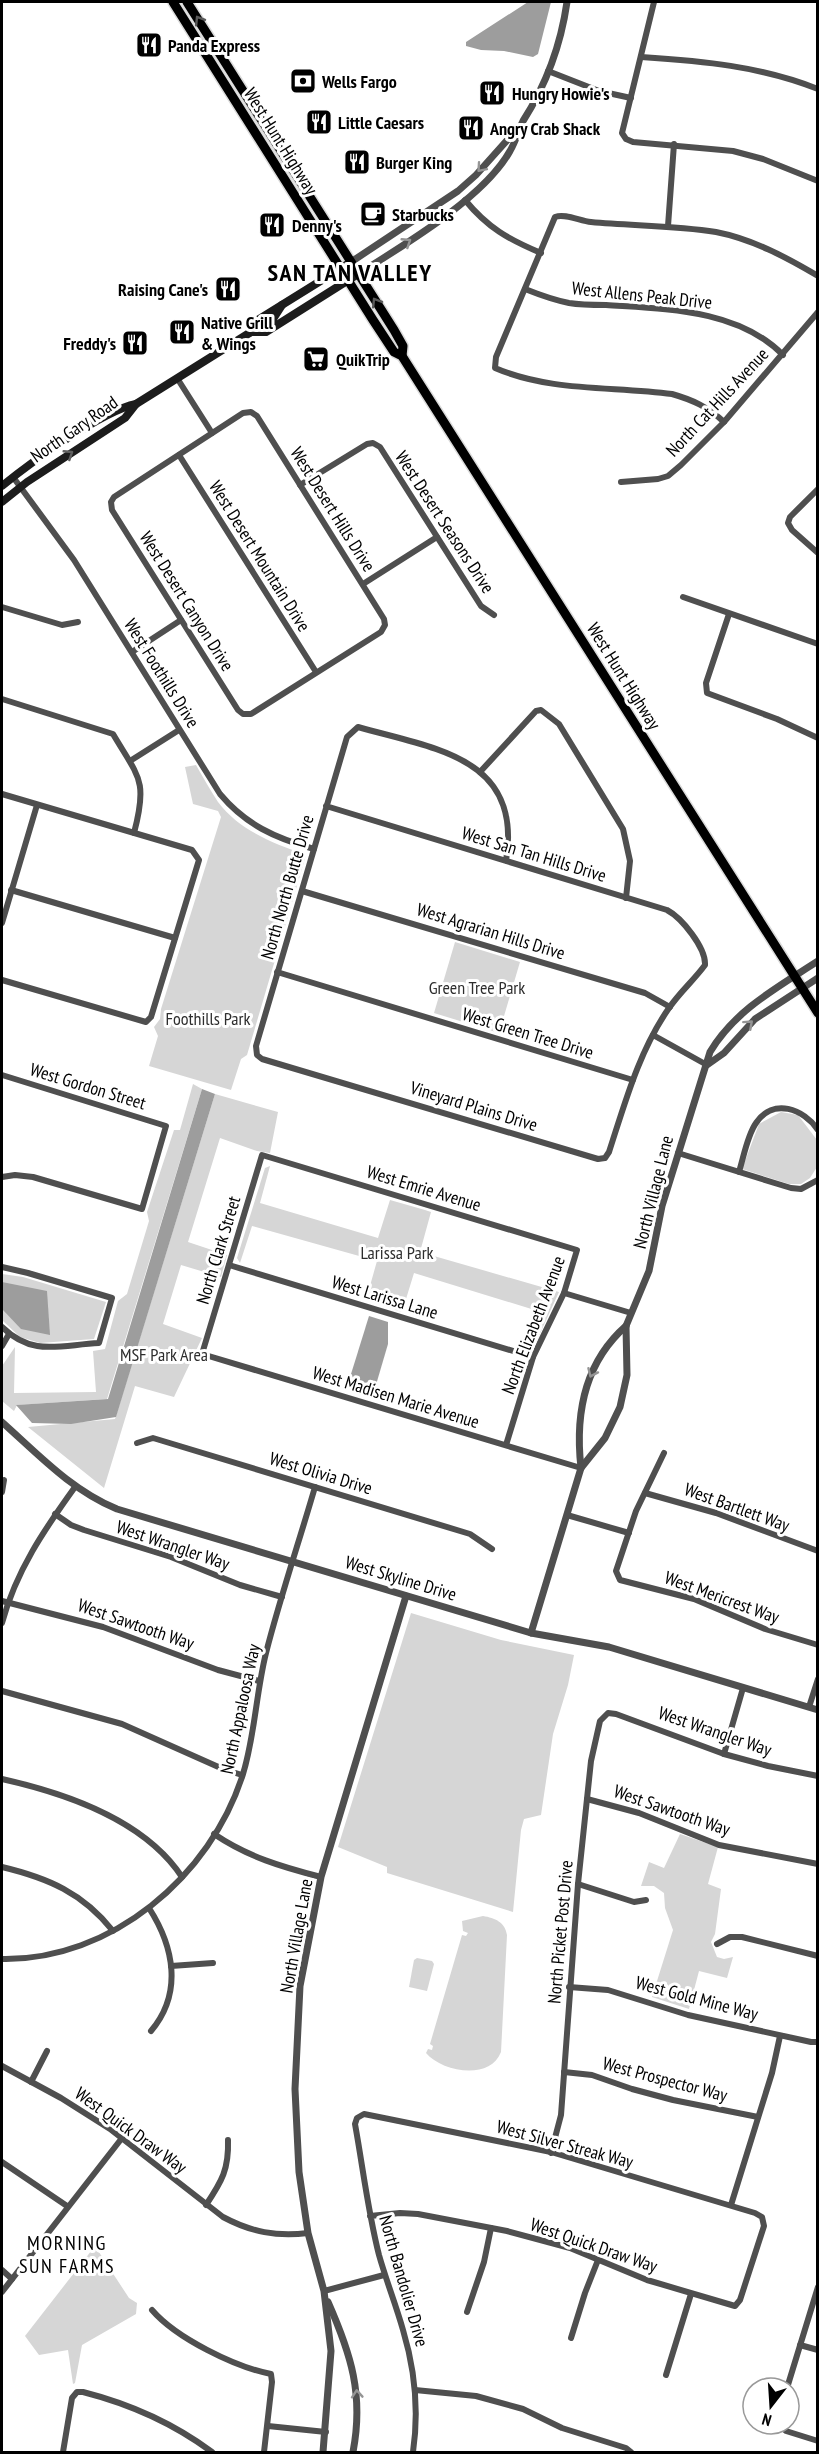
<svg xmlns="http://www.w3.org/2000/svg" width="819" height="2454" font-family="'PT Sans Narrow',sans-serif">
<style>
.green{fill:#d6d6d6}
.water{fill:#9d9d9d}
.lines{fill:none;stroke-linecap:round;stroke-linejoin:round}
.primary-casing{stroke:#dbdbdb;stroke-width:12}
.minor{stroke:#4f4f4f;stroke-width:6}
.tertiary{stroke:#4f4f4f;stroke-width:7}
.secondary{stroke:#1c1c1c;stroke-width:8}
.primary{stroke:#000;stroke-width:9}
.oneway{stroke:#595959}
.oneway2{stroke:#959595}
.oneway3{stroke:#606060}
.labels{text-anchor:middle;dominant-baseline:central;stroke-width:6;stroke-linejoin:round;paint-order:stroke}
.poi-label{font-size:18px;font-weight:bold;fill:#000;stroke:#fff;text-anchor:start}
.street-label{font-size:18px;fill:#000;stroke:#fff}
.park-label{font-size:18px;fill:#2d2d2d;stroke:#fff}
.neighbourhood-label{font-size:20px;letter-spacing:1.5px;fill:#000;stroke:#fff}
.district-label{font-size:24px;font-weight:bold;letter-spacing:1.5px;fill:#000;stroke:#fff}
</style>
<rect width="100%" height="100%" fill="#fff"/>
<!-- green -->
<g class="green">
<path d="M196 765C203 777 210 790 218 802 240 831 273 843 306 855L247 1055 241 1059 231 1090 149 1066 158 1036 154 1027 160 1019 161 1009 221 817 218 811 193 804 185 767Z"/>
<path d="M455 942 520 962 499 1033 434 1013Z"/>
<path d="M193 1084 202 1089 107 1399 17 1405 14 1411 2 1401V1366L15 1347 14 1393 96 1392 93 1351 105 1349 118 1301 127 1294 149 1221 147 1212 174 1130H180Z"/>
<path d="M215 1094 278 1112 270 1153 257 1151 220 1138 188 1242 227 1255 221 1277 181 1265 163 1324 202 1338 174 1397 135 1386 104 1488 28 1427 115 1419Z"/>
<path d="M781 1112 798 1115 817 1140V1167L810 1178 801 1184H789L742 1169 759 1124Z"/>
<path d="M270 1166 260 1203 378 1238 390 1200 425 1210 431 1212 420 1252 559 1292 532 1351 526 1349 538 1311 414 1273 402 1312 366 1300 377 1261 252 1226 240 1263 237 1258 265 1168Z"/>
<path d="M2 1274 23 1277 106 1302 94 1339 40 1343 20 1337 2 1320Z"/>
<path d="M411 1613 501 1640 574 1655 568 1685 553 1734 541 1815 524 1819 521 1830 513 1912 387 1873V1867L338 1847Z"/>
<path d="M680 1834 718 1847 708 1884 721 1889 715 1934 711 1942 717 1957 724 1959 733 1957 727 1978 699 1971 689 2009 652 1997 673 1930 665 1908 664 1893 654 1886H641L649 1862 664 1868Z"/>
<path d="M483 1916C495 1918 505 1922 507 1935L501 2052C490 2081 442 2072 426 2053L428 2049 432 2050 433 2046 430 2044 462 1935 466 1936 468 1933 463 1931 462 1921Z"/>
<path d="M417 1958 432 1961 434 1964 427 1991 409 1987 414 1960Z"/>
<path d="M95 2246 129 2298 137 2303 136 2314 82 2345 75 2383 73 2384 68 2350 39 2355 25 2336Z"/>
</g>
<!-- water -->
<g class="water">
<path d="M528 2H551L538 54 533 57 504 51 481 50 466 46V42Z"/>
<path d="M202 1089 215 1094 116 1417 71 1424 32 1423 16 1405 108 1399Z"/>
<path d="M2 1282 47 1291 50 1335 21 1329 3 1310Z"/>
<path d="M369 1316 388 1322V1344L373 1395 347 1387Z"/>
</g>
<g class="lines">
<defs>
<g id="primary">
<path d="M173 2 373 320 394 352 402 356 818 1013"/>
<path d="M187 2 394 330 403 346 402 356"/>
</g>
</defs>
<!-- primary casing -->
<use href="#primary" class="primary-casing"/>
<!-- minor -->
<g class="minor">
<path d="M654 2 622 133 626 139 633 142 733 151 763 159 818 181"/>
<path d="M641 57C702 61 760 66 818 89"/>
<path d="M548 71 599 91 631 98"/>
<path d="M465 200C488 228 508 239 541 253"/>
<path d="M668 226 674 144"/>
<path d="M525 289C540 295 554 300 569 303 581 305 594 305 606 305 666 309 738 309 783 355"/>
<path d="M177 378 212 433"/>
<path d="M251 412 257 416 384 619 385 625 381 632 251 714H243L238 710 112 510 111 502 114 497 243 413Z"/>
<path d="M724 422C708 407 693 400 672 394 612 386 551 392 495 368L496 357 555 217C565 213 580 221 591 222 633 226 674 225 716 232 752 239 786 257 818 276"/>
<path d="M179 455 316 672"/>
<path d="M13 477 74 560 220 794C246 825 275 838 314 849"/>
<path d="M621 482 658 479 668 476 681 465 724 422 818 312"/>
<path d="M300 485 367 444 373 443 380 447 481 606 494 615"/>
<path d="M818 489 790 517 788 523 792 530 818 553"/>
<path d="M363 584 437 537"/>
<path d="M683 597 818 644"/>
<path d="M2 607 62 625 78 622"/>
<path d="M729 614 706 683 707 693 777 719 818 738"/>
<path d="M132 652 181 620"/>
<path d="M2 699 113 734C139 778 148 780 134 833"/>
<path d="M130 761 179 730"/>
<path d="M480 772 536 711 541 710 559 724 623 829 630 861 626 898"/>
<path d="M2 794 192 850 199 860 151 1017 146 1022 2 980"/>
<path d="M326 806 667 910C682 918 706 948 705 965 694 980 680 992 669 1008 639 1051 625 1103 609 1152L605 1158 598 1159 262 1059 257 1055 256 1046 347 737 358 727C435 749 523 757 506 861"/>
<path d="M11 890 175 938"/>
<path d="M302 891 645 993 670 1007"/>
<path d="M2 923 37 805"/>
<path d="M277 972 633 1080"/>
<path d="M653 1035 707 1065"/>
<path d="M2 1075 166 1126 142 1209 33 1177 15 1175 2 1177"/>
<path d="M678 1153 791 1188 801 1189 818 1180"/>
<path d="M739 1172C744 1156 747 1136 756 1123 773 1097 804 1109 818 1130"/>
<path d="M229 1265 533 1357"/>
<path d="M2 1267 28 1273 112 1298 99 1343C59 1345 33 1357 2 1327"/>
<path d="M564 1293 631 1313"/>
<path d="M2 1346 9 1334"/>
<path d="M137 1443 153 1438 470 1534 492 1549"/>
<path d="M506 1445 533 1357 564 1293 577 1250 262 1155 202 1354 581 1468"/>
<path d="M664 1453 636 1511 616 1571 620 1580 694 1599 765 1629 818 1645"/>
<path d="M2 1492 4 1480"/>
<path d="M645 1493 716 1513 818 1551"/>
<path d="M55 1514 71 1525 84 1530 171 1557 240 1585 282 1597"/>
<path d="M567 1515 629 1533"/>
<path d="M2 1601 103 1627 218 1670 259 1681"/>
<path d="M2 1623C16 1571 44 1530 75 1487"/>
<path d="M2 1691 122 1724 223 1769 242 1775"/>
<path d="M809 1707 818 1679"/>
<path d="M724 1754 743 1688"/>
<path d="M2 1779C65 1793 144 1819 182 1877"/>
<path d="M587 1799 639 1813 719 1845 818 1864"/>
<path d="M214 1834C248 1857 282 1867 321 1877"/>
<path d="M2 1867C48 1878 83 1893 113 1931"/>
<path d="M578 1884 634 1902 646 1900"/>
<path d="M149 1908C174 1947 183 1993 151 2031"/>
<path d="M717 1944 730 1937H742L818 1956"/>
<path d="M2 1959C111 1961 211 1876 243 1774 255 1735 256 1693 266 1653 280 1598 299 1542 315 1487"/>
<path d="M171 1966 213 1963"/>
<path d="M569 1987 608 1990 688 2015 811 2042H818"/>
<path d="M2 2066 61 2098 110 2129 223 2217C251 2232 277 2237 308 2233"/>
<path d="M564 2072 592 2075 632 2089 673 2100 758 2117"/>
<path d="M31 2082 47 2051"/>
<path d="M551 2153 561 2115 578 1884 591 1761 600 1721 608 1713 616 1714 724 1754 768 1766 818 1776"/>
<path d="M2 2162 67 2206"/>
<path d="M206 2205C222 2181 229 2169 228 2140"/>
<path d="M731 2205 772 2073 780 2036"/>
<path d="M370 2216 400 2213 418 2214 507 2231 570 2248 647 2280 735 2306 740 2300 764 2226 762 2217 755 2213 551 2152 374 2116 364 2114 357 2118 355 2124C363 2168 368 2212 379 2255 386 2280 396 2305 403 2330 415 2370 419 2411 413 2452"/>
<path d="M2 2270 12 2279"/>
<path d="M324 2291 384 2275"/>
<path d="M2 2292 122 2138"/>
<path d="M152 2310C176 2338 235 2367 271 2374L272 2382 264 2452"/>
<path d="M467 2312 484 2262 491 2228"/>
<path d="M571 2338 585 2293 598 2260"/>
<path d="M800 2345 818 2350"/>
<path d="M666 2375 691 2294"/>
<path d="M787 2388 818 2287"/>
<path d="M415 2390 476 2396 523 2409 562 2428 626 2448 631 2452"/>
<path d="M780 2424 786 2431 818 2441"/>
<path d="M268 2426 326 2432"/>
<path d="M63 2452 72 2398 77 2392H83C130 2404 173 2423 212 2452"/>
</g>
<!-- tertiary -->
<g class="tertiary">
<path d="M351 262 458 191 476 175 519 127"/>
<path d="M358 274C404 245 484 198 510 151 516 141 518 131 523 121 546 85 561 44 567 2"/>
<path d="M707 1065 724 1053 755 1019 818 978"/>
<path d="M2 1422C38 1454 71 1490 117 1509L531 1633 609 1647 818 1710"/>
<path d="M581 1468C575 1415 584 1363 626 1326"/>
<path d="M531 1633 581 1468 605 1438 620 1407 627 1375 626 1326 649 1271 662 1206 710 1052C735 1010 778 987 818 961"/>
<path d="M328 2302C351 2354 364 2395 353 2452"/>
<path d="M323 2452 331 2351 324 2291 308 2233 299 2172 295 2089 300 1986 321 1877 406 1596"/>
</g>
<!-- secondary -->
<g class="secondary">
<path d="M273 327V319L282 305"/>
<path d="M251 332 256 321 351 262"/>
<path d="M2 486C30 463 102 411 136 404L251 332H266L358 274"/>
<path d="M2 502 27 482 125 418 136 404"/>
</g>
<!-- primary -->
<use href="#primary" class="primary"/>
</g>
<!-- one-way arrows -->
<defs><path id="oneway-chevron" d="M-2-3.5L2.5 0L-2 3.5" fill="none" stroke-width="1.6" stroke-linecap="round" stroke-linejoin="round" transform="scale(1.5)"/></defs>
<g class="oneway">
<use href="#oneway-chevron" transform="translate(199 20) rotate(-122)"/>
<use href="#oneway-chevron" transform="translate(376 302) rotate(-122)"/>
</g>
<g class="oneway2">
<use href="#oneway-chevron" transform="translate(481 168) rotate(131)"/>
<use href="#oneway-chevron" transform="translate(407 242) rotate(-33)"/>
<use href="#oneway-chevron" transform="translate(749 1024) rotate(-42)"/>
<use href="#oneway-chevron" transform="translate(592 1373) rotate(114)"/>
<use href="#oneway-chevron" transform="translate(357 2394) rotate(-94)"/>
</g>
<use class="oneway3" href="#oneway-chevron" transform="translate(69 454) rotate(-33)"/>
<!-- icons -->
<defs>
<symbol id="restaurant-square" viewBox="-11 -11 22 22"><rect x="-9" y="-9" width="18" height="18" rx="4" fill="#000" stroke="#fff"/><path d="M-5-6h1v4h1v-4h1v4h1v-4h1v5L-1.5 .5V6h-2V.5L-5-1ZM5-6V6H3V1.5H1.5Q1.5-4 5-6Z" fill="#fff"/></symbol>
<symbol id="bank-square" viewBox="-11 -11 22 22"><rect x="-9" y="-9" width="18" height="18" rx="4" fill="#000" stroke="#fff"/><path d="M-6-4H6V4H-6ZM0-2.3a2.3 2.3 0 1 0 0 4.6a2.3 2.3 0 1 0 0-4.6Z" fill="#fff"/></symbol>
<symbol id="cafe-square" viewBox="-11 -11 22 22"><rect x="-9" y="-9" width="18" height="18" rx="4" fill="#000" stroke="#fff"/><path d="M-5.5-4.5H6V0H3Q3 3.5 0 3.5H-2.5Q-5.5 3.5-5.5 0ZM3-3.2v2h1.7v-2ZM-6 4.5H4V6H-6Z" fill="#fff"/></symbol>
<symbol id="supermarket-square" viewBox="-11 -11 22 22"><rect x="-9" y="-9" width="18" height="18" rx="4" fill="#000" stroke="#fff"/><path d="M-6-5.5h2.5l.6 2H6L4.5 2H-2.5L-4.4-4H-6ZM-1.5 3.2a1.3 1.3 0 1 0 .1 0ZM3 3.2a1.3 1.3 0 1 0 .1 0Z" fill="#fff"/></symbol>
</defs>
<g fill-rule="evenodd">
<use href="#restaurant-square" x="134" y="30" width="30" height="30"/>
<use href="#bank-square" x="288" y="66" width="30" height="30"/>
<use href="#restaurant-square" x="477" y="78" width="30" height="30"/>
<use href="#restaurant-square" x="304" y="107" width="30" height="30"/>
<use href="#restaurant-square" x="456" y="113" width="30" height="30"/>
<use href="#restaurant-square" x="342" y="147" width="30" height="30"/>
<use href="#cafe-square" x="358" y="199" width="30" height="30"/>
<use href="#restaurant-square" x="257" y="210" width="30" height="30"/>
<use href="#restaurant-square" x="213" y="274" width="30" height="30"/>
<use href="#restaurant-square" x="167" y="317" width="30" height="30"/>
<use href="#restaurant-square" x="120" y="328" width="30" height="30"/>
<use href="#supermarket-square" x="301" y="344" width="30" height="30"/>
</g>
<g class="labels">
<!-- poi labels -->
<g class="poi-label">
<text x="168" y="45">Panda Express</text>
<text x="322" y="81">Wells Fargo</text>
<text x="512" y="93">Hungry Howie's</text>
<text x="338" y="122">Little Caesars</text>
<text x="490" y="128">Angry Crab Shack</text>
<text x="376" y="162">Burger King</text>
<text x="392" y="214">Starbucks</text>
<text x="292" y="225">Denny's</text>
<text x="208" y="289" text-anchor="end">Raising Cane's</text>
<text x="201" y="322">Native Grill<tspan x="201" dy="21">&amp; Wings</tspan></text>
<text x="116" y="343" text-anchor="end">Freddy's</text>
<text x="336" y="359">QuikTrip</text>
</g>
<!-- street labels -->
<g class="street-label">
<text transform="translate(281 141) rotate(58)">West Hunt Highway</text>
<text transform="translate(642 295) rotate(6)">West Allens Peak Drive</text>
<text transform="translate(717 402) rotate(-47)">North Cat Hills Avenue</text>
<text transform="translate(74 429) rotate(-35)">North Gary Road</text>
<text transform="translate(333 509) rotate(58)">West Desert Hills Drive</text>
<text transform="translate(445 522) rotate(57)">West Desert Seasons Drive</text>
<text transform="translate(260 556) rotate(58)">West Desert Mountain Drive</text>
<text transform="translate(187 601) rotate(58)">West Desert Canyon Drive</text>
<text transform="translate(162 673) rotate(58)">West Foothills Drive</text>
<text transform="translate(624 676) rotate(58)">West Hunt Highway</text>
<text transform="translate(534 854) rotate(17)">West San Tan Hills Drive</text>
<text transform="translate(287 887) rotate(-74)">North North Butte Drive</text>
<text transform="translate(491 931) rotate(17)">West Agrarian Hills Drive</text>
<text transform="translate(528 1033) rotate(17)">West Green Tree Drive</text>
<text transform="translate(88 1086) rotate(17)">West Gordon Street</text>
<text transform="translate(474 1106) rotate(17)">Vineyard Plains Drive</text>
<text transform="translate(424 1188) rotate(17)">West Emrie Avenue</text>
<text transform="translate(653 1192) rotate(-76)">North Village Lane</text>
<text transform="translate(218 1250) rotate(-73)">North Clark Street</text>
<text transform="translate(385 1297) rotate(17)">West Larissa Lane</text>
<text transform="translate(533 1325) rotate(-69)">North Elizabeth Avenue</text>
<text transform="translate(396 1397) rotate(17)">West Madisen Marie Avenue</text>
<text transform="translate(321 1473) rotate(17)">West Olivia Drive</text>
<text transform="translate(737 1507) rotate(20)">West Bartlett Way</text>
<text transform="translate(173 1545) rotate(19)">West Wrangler Way</text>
<text transform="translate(401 1578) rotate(17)">West Skyline Drive</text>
<text transform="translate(722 1597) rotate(20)">West Mericrest Way</text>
<text transform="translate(136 1624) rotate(19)">West Sawtooth Way</text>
<text transform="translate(240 1709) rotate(-78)">North Appaloosa Way</text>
<text transform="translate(715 1731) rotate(19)">West Wrangler Way</text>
<text transform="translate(672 1810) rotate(19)">West Sawtooth Way</text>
<text transform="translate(560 1932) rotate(-85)">North Picket Post Drive</text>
<text transform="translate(296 1936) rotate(-80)">North Village Lane</text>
<text transform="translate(697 1998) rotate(15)">West Gold Mine Way</text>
<text transform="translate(665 2079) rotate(15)">West Prospector Way</text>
<text transform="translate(131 2130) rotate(36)">West Quick Draw Way</text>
<text transform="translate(565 2144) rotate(15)">West Silver Streak Way</text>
<text transform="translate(594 2245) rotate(19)">West Quick Draw Way</text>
<text transform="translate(404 2281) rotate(74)">North Bandolier Drive</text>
</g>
<!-- park labels -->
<g class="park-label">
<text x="477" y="987">Green Tree Park</text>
<text x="208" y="1018">Foothills Park</text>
<text x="397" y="1252">Larissa Park</text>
<text x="164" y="1354">MSF Park Area</text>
</g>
<!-- neighbourhood labels -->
<g class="neighbourhood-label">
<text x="67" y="2243">MORNING<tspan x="67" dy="23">SUN FARMS</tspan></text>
</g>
<!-- district labels -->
<g class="district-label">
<text x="350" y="272">SAN TAN VALLEY</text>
</g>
</g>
<!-- border -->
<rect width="819" height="2454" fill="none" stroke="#000000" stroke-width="6"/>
<!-- north arrow -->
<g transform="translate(771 2406) rotate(197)"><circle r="28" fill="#ffffff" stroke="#999999" stroke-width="1.5"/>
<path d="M0-4.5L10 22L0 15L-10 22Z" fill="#000000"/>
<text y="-9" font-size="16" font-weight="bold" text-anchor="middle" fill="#000000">N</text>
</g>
</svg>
